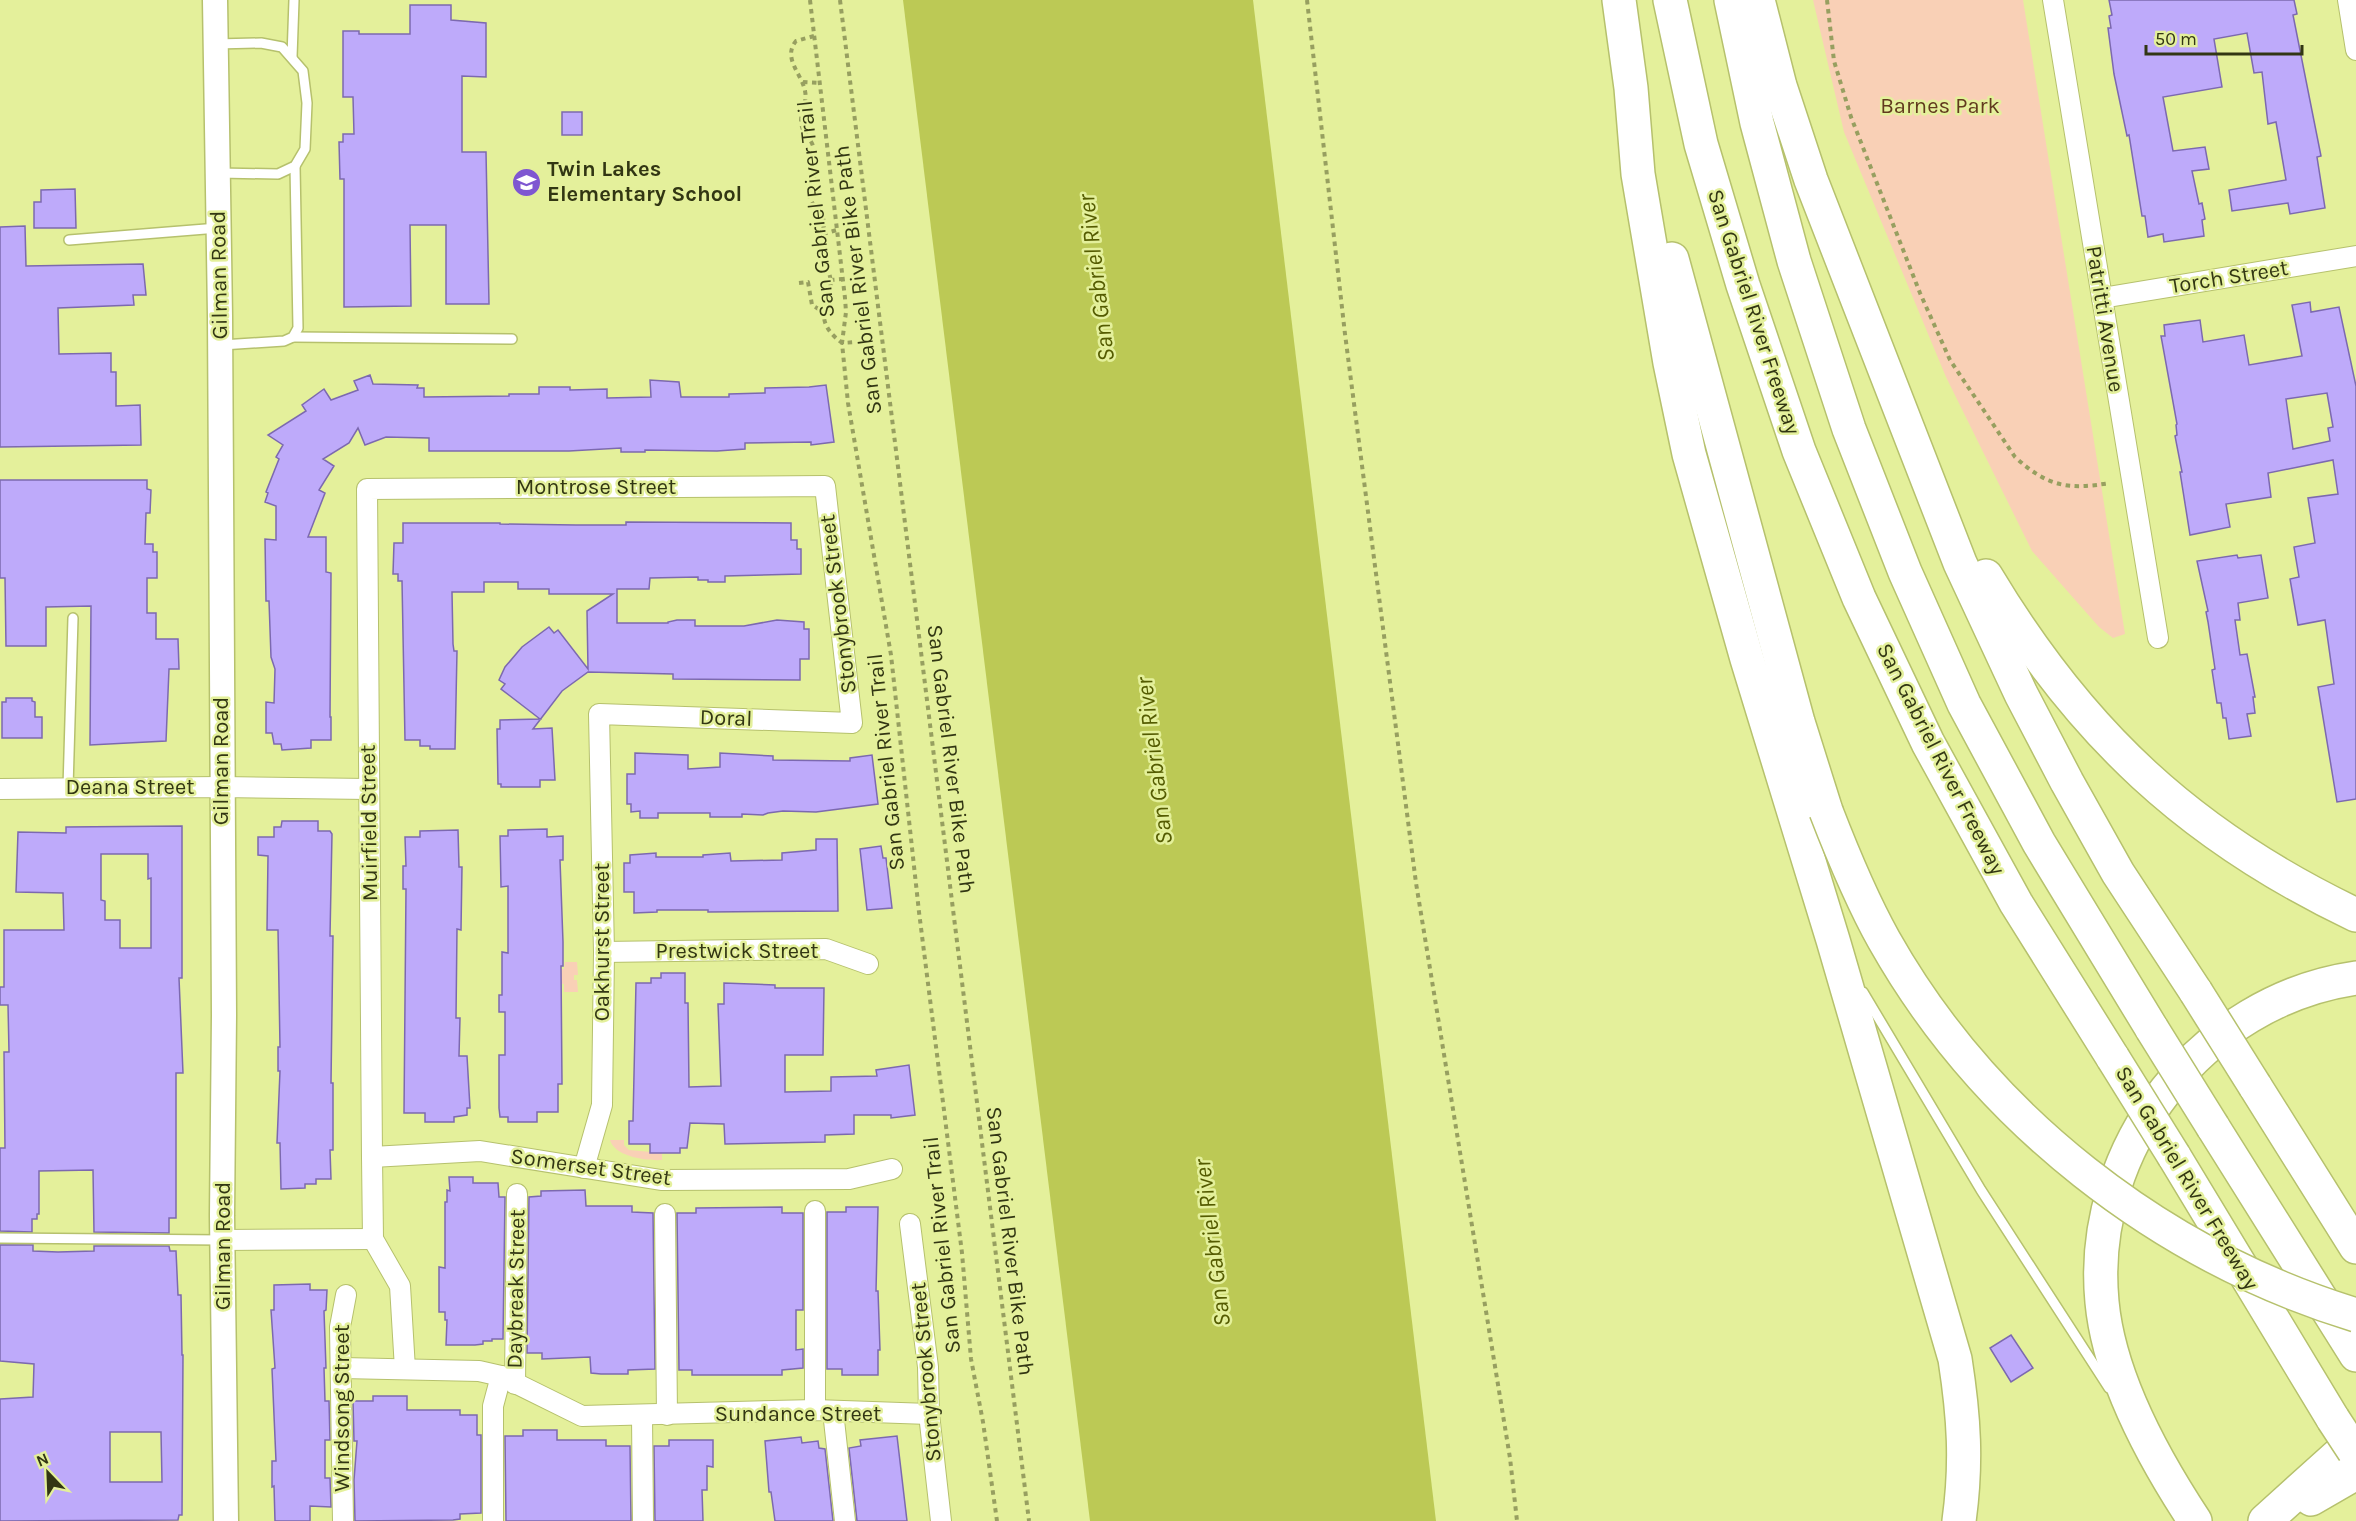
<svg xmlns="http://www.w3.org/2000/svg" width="2356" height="1521" font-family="Karla,sans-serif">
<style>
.green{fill:#f9d0b6}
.water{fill:#bcc955}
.building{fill:#beaafa;stroke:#7c69af;stroke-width:1.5;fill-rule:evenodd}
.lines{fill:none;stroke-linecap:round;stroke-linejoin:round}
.service-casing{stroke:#b6c16d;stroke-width:12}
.minor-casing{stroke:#b6c16d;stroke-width:22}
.tertiary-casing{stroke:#b6c16d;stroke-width:27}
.motorway-casing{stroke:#b6c16d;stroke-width:36}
.path{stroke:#979f60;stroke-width:4;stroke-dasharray:4.5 4.5;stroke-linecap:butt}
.service{stroke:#fff;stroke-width:9}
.minor{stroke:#fff;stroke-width:20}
.tertiary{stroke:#fff;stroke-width:24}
.motorway{stroke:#fff;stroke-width:33}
.motorway-bridge-casing{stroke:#b6c16d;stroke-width:36;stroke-linecap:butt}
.motorway-bridge{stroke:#fff;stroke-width:33}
.labels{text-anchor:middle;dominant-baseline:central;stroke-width:5;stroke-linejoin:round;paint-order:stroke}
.park-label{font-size:22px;fill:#613a1e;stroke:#e4f09b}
.poi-label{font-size:22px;font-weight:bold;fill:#323613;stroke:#e4f09b;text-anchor:start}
.street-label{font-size:22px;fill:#323613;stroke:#e4f09b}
.water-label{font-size:24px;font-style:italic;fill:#545b00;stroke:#e4f09b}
</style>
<rect width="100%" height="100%" fill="#e4f09b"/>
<!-- green -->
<g class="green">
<path d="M1813 0H2023L2125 634 2113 638 2099 627 2032 551 1946 377 1844 132Z"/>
<path d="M565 962H577L578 975H574V980H577L578 992H564V984H546L547 969H564Z"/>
<path d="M610 1140H624V1145L629 1150 662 1153V1160C647 1161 615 1157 610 1140Z"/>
</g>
<!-- water -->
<path class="water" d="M903 0H1253L1436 1521H1090Z"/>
<!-- building -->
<g class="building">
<path d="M2109 0H2294L2297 14 2293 15 2321 156 2317 157 2325 208 2290 214 2288 203 2232 211 2229 190 2286 180 2276 122 2268 124 2262 72 2254 73 2247 33 2214 39 2222 87 2163 97 2173 151 2205 147 2209 169 2192 171 2199 204 2202 203 2205 219 2202 220 2204 236 2164 242 2163 234 2148 237 2145 216H2142L2129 135 2127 136 2114 74 2108 28H2111L2109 16 2112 15Z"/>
<path d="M410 5H451V20L486 23V77L462 76V152H486L489 304H446V225H410L411 306 344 307V179H340L339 142H343V134H354L353 97H343V31H359V34H410Z"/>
<rect x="562" y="112" width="20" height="23"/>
<path d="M75 189 76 228H34V202H41V190Z"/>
<path d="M25 226 26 266 143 264 146 295H133L134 305 58 308 59 354 111 353V372H116V406L140 405 141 445 0 447V227Z"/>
<path d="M2310 302 2311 312 2339 307 2356 386V799L2337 802 2318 687 2334 684 2325 620 2298 625 2290 579 2299 577 2294 547 2315 543 2308 498 2338 494 2333 460 2268 473 2271 497 2226 504 2230 527 2190 535 2180 472H2182L2175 436 2177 435 2176 425 2177 424 2161 336H2165L2164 325 2200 320 2203 342 2244 335 2249 365 2302 356 2292 305ZM2327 393 2333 427 2328 428 2330 441 2293 449 2286 399Z"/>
<path d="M370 375 373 384 418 385 417 388H424V397L509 396V394H539V387H570V390L607 389V398L651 397 650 380 679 382 681 397H729V394L765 393V388L809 387 826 385 834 442 811 445V442L745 443V449L717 451 645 450V452H621V448L569 451H429V438L386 437 365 445 358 428 349 443 323 459 334 466 319 490 325 493 308 537H326V572L331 573 330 717H331V740H311V748L282 750 281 744H274L272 733H266V702L274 703 275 669 271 657 269 601H266L265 539 276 540V506L265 502 268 493 266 492 279 459 276 457 283 445 268 435 306 411 302 405 324 389 331 400 358 390 354 381Z"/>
<path d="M0 480H147V489L151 490 150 513H146L145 544H153V552H157V578H147V613H156V639H178L179 669H169L166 741 90 745 91 606 46 607V646H6L5 578H0Z"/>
<path d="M626 522 791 523V540H797V549H801V574L725 576V582H708V580H698V577L650 578 649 589H617V623H668V622L677 620H695V626H744L777 620 804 622V629H809V659H800V680L673 679V674L588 672 562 691 533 729 552 728 555 780H540V787H501V784H498L497 729H500V720L540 719 501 689 505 684 499 680 505 667 522 647 549 627 554 633 558 630 588 669 587 611 613 594H549V589H518V582H484V592H452L453 644 454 651H457L455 749H430V746H420V740H405L402 581H398V574H393L394 543H403V523H500V524L576 525H626Z"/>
<path d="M2237 555 2238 558 2261 555 2268 598 2238 603 2240 620H2235L2240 655 2247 654 2255 697H2253L2255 713 2247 714 2251 736 2229 739 2226 718H2223L2221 703H2217L2212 670 2215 669 2208 622 2206 612 2208 611 2197 561Z"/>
<path d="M6 698H32V701L35 702V717H42V738H2V702H6Z"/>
<path d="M635 753 688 755V769L720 767V753L773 756V760L850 761V758L872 755 878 804 816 812 783 811 768 813 763 815 742 814V817H710V813H658V818H640V811L631 812V804H627V774H635Z"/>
<path d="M282 821H318V831H330L332 834 330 936H333L331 1083H333V1150H330L331 1179H316V1184H305V1188L281 1189 280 1143H277L280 1071H278V1047H280L278 930H267L268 856 258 855V837H274V827H281Z"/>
<path d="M182 826V978H179L183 1073H176V1218H169V1233L94 1232 93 1170 39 1171V1214H37V1219H32V1232L0 1231V1148H5L4 1052H9L8 1005H0V987H4V930H64L63 893 16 892 18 832 66 833V827ZM101 854H148V879L151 878V948H120V920H105V901L101 900Z"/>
<path d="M547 829V837L563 836V860H560L563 942V966H561L562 1084H558V1112H537V1122H508V1117H500L499 1108V1055H505V1012H499V995H502V952L508 953V886L501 887 500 836H508V830Z"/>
<path d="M458 830 459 867H462L461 930 457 929 456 1018H460L459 1056H467L470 1108H467V1115L454 1117V1122H425V1113H404L406 889H403V866H406L405 837H420V831Z"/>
<path d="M816 839H837L838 911 708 912V910H657V912L634 913V892H624V863H630V855L656 853V857H703V855L730 853 731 861 782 860V853L816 850Z"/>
<path d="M881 846 883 858H886L892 908 867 910 860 849Z"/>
<path d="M661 973H685V1003H688L689 1087 721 1086 718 1004H724V983L775 985V988H824L823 1055H785V1092L831 1091V1077L877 1076 876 1070 909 1065 915 1115 891 1118V1115H854V1134L825 1135V1142L725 1144 724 1124 690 1123 687 1148H680V1153H650V1144H629V1121H633L636 983H651V978H661Z"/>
<path d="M449 1177H473V1183H498L499 1197H505L503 1339H492V1341H483V1344L475 1345H446L447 1320H445V1312H439V1267L445 1268V1202H447V1190L450 1191Z"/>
<path d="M585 1190 586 1206H632V1212L653 1213 655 1369 628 1370V1374H601L591 1373 590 1357 542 1359V1353H527L529 1197 541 1196V1191Z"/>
<path d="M782 1207V1213H803V1310H796V1350L803 1349V1368L782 1370V1375H692V1370H679L677 1213H696V1208Z"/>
<path d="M846 1207H878L876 1291H878L880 1350H878V1375H842V1369H827V1212H846Z"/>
<path d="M0 1245H33V1251L58 1252 94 1251V1246H169L170 1251H176L178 1295H181L182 1355H183L182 1515H179L178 1520 0 1521V1399L33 1397 34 1364 0 1361ZM110 1432H161L162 1482H110Z"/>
<path d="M310 1284V1290H327L326 1310 324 1311 326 1368H324L325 1401H329L330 1440H325V1478H330L331 1507 310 1506V1521H275L274 1486 272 1487V1461H276L272 1369 275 1368 271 1310H274V1285Z"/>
<path d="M2011 1335 2033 1368 2011 1382 1990 1348Z"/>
<path d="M373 1396H407V1410H460V1415H477V1435H481V1513L460 1514V1519L453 1520 355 1521 354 1480 357 1441H354L353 1401H373Z"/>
<path d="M523 1430H557V1440H606V1446H630L631 1521H506L505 1436H523Z"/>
<path d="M897 1436 907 1521H857L849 1448 861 1446 860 1440Z"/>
<path d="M801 1437 802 1443 818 1441 819 1448 825 1449 833 1521H775L771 1492H769L765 1441Z"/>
<path d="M669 1440H713V1467L707 1466V1490H702L703 1521H655L654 1446H669Z"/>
</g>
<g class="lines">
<defs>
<g id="service">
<path d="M216 44 261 43 282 47 303 71 307 103 305 149 295 166 278 174 219 173"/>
<path d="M292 57 294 0"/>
<path d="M69 240 218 228"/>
<path d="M293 337 512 339"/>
<path d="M222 345 284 341 293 337 298 328 295 166"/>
<path d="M68 788 73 618"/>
<path d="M1863 992 1981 1190 2109 1388"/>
<path d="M0 1238 222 1240"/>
</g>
<g id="minor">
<path d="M2053 0 2158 638"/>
<path d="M2348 0 2356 50"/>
<path d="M2102 298 2356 256"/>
<path d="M0 789 221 787 368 789"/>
<path d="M604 952 826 949 868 964"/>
<path d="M372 1157 367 489 825 486 852 723 599 714 604 952 602 1105 584 1168"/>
<path d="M815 1211V1410"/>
<path d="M665 1214 667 1415"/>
<path d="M910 1224 928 1367 929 1414 941 1521"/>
<path d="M222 1240 373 1239"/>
<path d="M342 1368 479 1371 501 1376 582 1416 815 1410 929 1414"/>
<path d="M405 1369 400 1286 373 1239 372 1157 480 1151 661 1180 849 1179 892 1169"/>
<path d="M515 1384 517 1194"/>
<path d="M833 1411 845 1521"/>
<path d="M642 1416 643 1521"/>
<path d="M343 1521 340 1327 346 1295"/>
<path d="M493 1521V1406L501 1376"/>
</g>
<path id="tertiary" d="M215 0 220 316 224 1015 222 1216 226 1521"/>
<g id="motorway">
<path d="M1619 0 1631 88 1638 174 1670 363 1689 454 1747 659 1833 940 1955 1359C1964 1417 1967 1463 1959 1521"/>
<path d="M1670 0 1701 144 1743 285 1799 451 1859 598 1928 743 2016 903 2113 1058"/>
<path d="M1731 0 1757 123 1794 261 1849 429 1905 572 1964 704 2039 843 2152 1029"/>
<path d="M1758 0 1780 86 1811 180 1960 563 2021 694 2067 782 2118 873 2196 992"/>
<path d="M1672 259 1798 722 1826 811"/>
<path d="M1986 576C2080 733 2190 836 2356 915"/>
<path d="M2255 1086 2356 1247"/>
<path d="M2213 1127 2356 1355"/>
<path d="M2174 1156 2333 1419"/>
<path d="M2311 1499 2356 1473"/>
<path d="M2195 1521C2154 1459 2109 1377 2102 1302 2087 1147 2203 1000 2356 978"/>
<path d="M2265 1521 2356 1439"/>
</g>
</defs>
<!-- service casing -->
<use href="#service" class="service-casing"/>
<!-- minor casing -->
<use href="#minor" class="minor-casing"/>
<!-- tertiary casing -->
<use href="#tertiary" class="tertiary-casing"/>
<!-- motorway casing -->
<use href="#motorway" class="motorway-casing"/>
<!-- path -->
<g class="path">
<path d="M810 0 845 298 846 312 842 343 848 403 891 655 919 912 962 1253 971 1359 983 1422 997 1521"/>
<path d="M840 0 1029 1521"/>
<path d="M1307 0 1345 334 1416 883 1510 1458 1517 1521"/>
<path d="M1827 0 1834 61 1851 117 1920 293 1950 360 2015 457C2048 487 2068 490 2110 483"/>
<path d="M814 36 796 41C782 58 802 74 805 91 808 104 798 114 802 127 804 134 811 139 813 146 814 150 816 174 814 178 812 184 808 187 809 195 811 206 823 211 824 223 824 232 817 239 817 249 817 259 826 264 829 273 838 300 805 315 842 343L857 342"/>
<path d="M803 82 821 83"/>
<path d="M823 234 837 230"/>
<path d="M830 280 843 279"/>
<path d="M799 283 808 282 812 305 825 313"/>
</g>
<!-- service -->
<use href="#service" class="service"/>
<!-- minor -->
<use href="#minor" class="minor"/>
<!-- tertiary -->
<use href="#tertiary" class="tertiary"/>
<!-- motorway -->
<use href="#motorway" class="motorway"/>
<defs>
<g id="motorway-bridge">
<path d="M1826 811C1843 855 1861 899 1884 940 1985 1119 2160 1255 2356 1315"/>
<path d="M2196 992 2255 1086"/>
<path d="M2152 1029 2213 1127"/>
<path d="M2113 1058 2174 1156"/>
<path d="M2333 1419 2354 1451"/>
</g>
</defs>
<!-- motorway-bridge casing -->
<use href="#motorway-bridge" class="motorway-bridge-casing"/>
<!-- motorway-bridge -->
<use href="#motorway-bridge" class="motorway-bridge"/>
</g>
<!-- icons -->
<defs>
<symbol id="school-disc" viewBox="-11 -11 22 22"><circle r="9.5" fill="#7f57d1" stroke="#e4f09b"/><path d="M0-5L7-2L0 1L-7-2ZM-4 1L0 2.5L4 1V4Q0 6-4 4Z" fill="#fff"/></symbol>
</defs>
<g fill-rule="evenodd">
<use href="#school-disc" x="510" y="166" width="33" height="33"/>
</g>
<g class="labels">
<!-- park labels -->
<g class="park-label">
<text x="1940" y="106">Barnes Park</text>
</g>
<!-- poi labels -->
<g class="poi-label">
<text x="547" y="169">Twin Lakes<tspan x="547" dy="25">Elementary School</tspan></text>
</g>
<!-- street labels -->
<g class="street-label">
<text transform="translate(816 209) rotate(-96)">San Gabriel River Trail</text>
<text transform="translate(219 275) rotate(-91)">Gilman Road</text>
<text transform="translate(2229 277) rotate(-9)">Torch Street</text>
<text transform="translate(858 280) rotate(-97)">San Gabriel River Bike Path</text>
<text transform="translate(1754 312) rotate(72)">San Gabriel River Freeway</text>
<text transform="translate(2105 319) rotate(81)">Patritti Avenue</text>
<text x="596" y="487">Montrose Street</text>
<text transform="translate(838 604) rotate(-97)">Stonybrook Street</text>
<text transform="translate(726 718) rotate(2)">Doral</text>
<text transform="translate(951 759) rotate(83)">San Gabriel River Bike Path</text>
<text transform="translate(1941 759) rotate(63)">San Gabriel River Freeway</text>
<text transform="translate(221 761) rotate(-90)">Gilman Road</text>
<text transform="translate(886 762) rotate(-96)">San Gabriel River Trail</text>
<text x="130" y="787">Deana Street</text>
<text transform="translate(369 823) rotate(-91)">Muirfield Street</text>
<text transform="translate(602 942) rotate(-90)">Oakhurst Street</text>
<text x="737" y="951">Prestwick Street</text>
<text transform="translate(591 1167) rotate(8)">Somerset Street</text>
<text transform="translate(2187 1178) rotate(59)">San Gabriel River Freeway</text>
<text transform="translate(1010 1241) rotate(83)">San Gabriel River Bike Path</text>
<text transform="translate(942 1245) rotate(-96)">San Gabriel River Trail</text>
<text transform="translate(223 1246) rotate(-90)">Gilman Road</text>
<text transform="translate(516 1289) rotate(-89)">Daybreak Street</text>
<text transform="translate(926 1372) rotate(-95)">Stonybrook Street</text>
<text transform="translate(342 1408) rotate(-90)">Windsong Street</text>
<text x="798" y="1414">Sundance Street</text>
</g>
<!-- water labels -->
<g class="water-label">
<text transform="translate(1096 278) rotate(-97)">San Gabriel River</text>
<text transform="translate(1154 761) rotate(-97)">San Gabriel River</text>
<text transform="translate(1212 1243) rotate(-97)">San Gabriel River</text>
</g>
</g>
<!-- north arrow -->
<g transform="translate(48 1473) rotate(337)" stroke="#e4f09b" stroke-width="4.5" paint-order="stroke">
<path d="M0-4.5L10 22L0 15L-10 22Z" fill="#323613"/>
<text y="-9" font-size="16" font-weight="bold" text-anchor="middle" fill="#323613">N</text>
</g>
<!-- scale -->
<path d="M2146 45v9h156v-9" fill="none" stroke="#323613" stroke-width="3"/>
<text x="2155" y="45" font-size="18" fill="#323613" stroke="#e4f09b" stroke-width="4.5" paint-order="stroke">50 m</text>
</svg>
